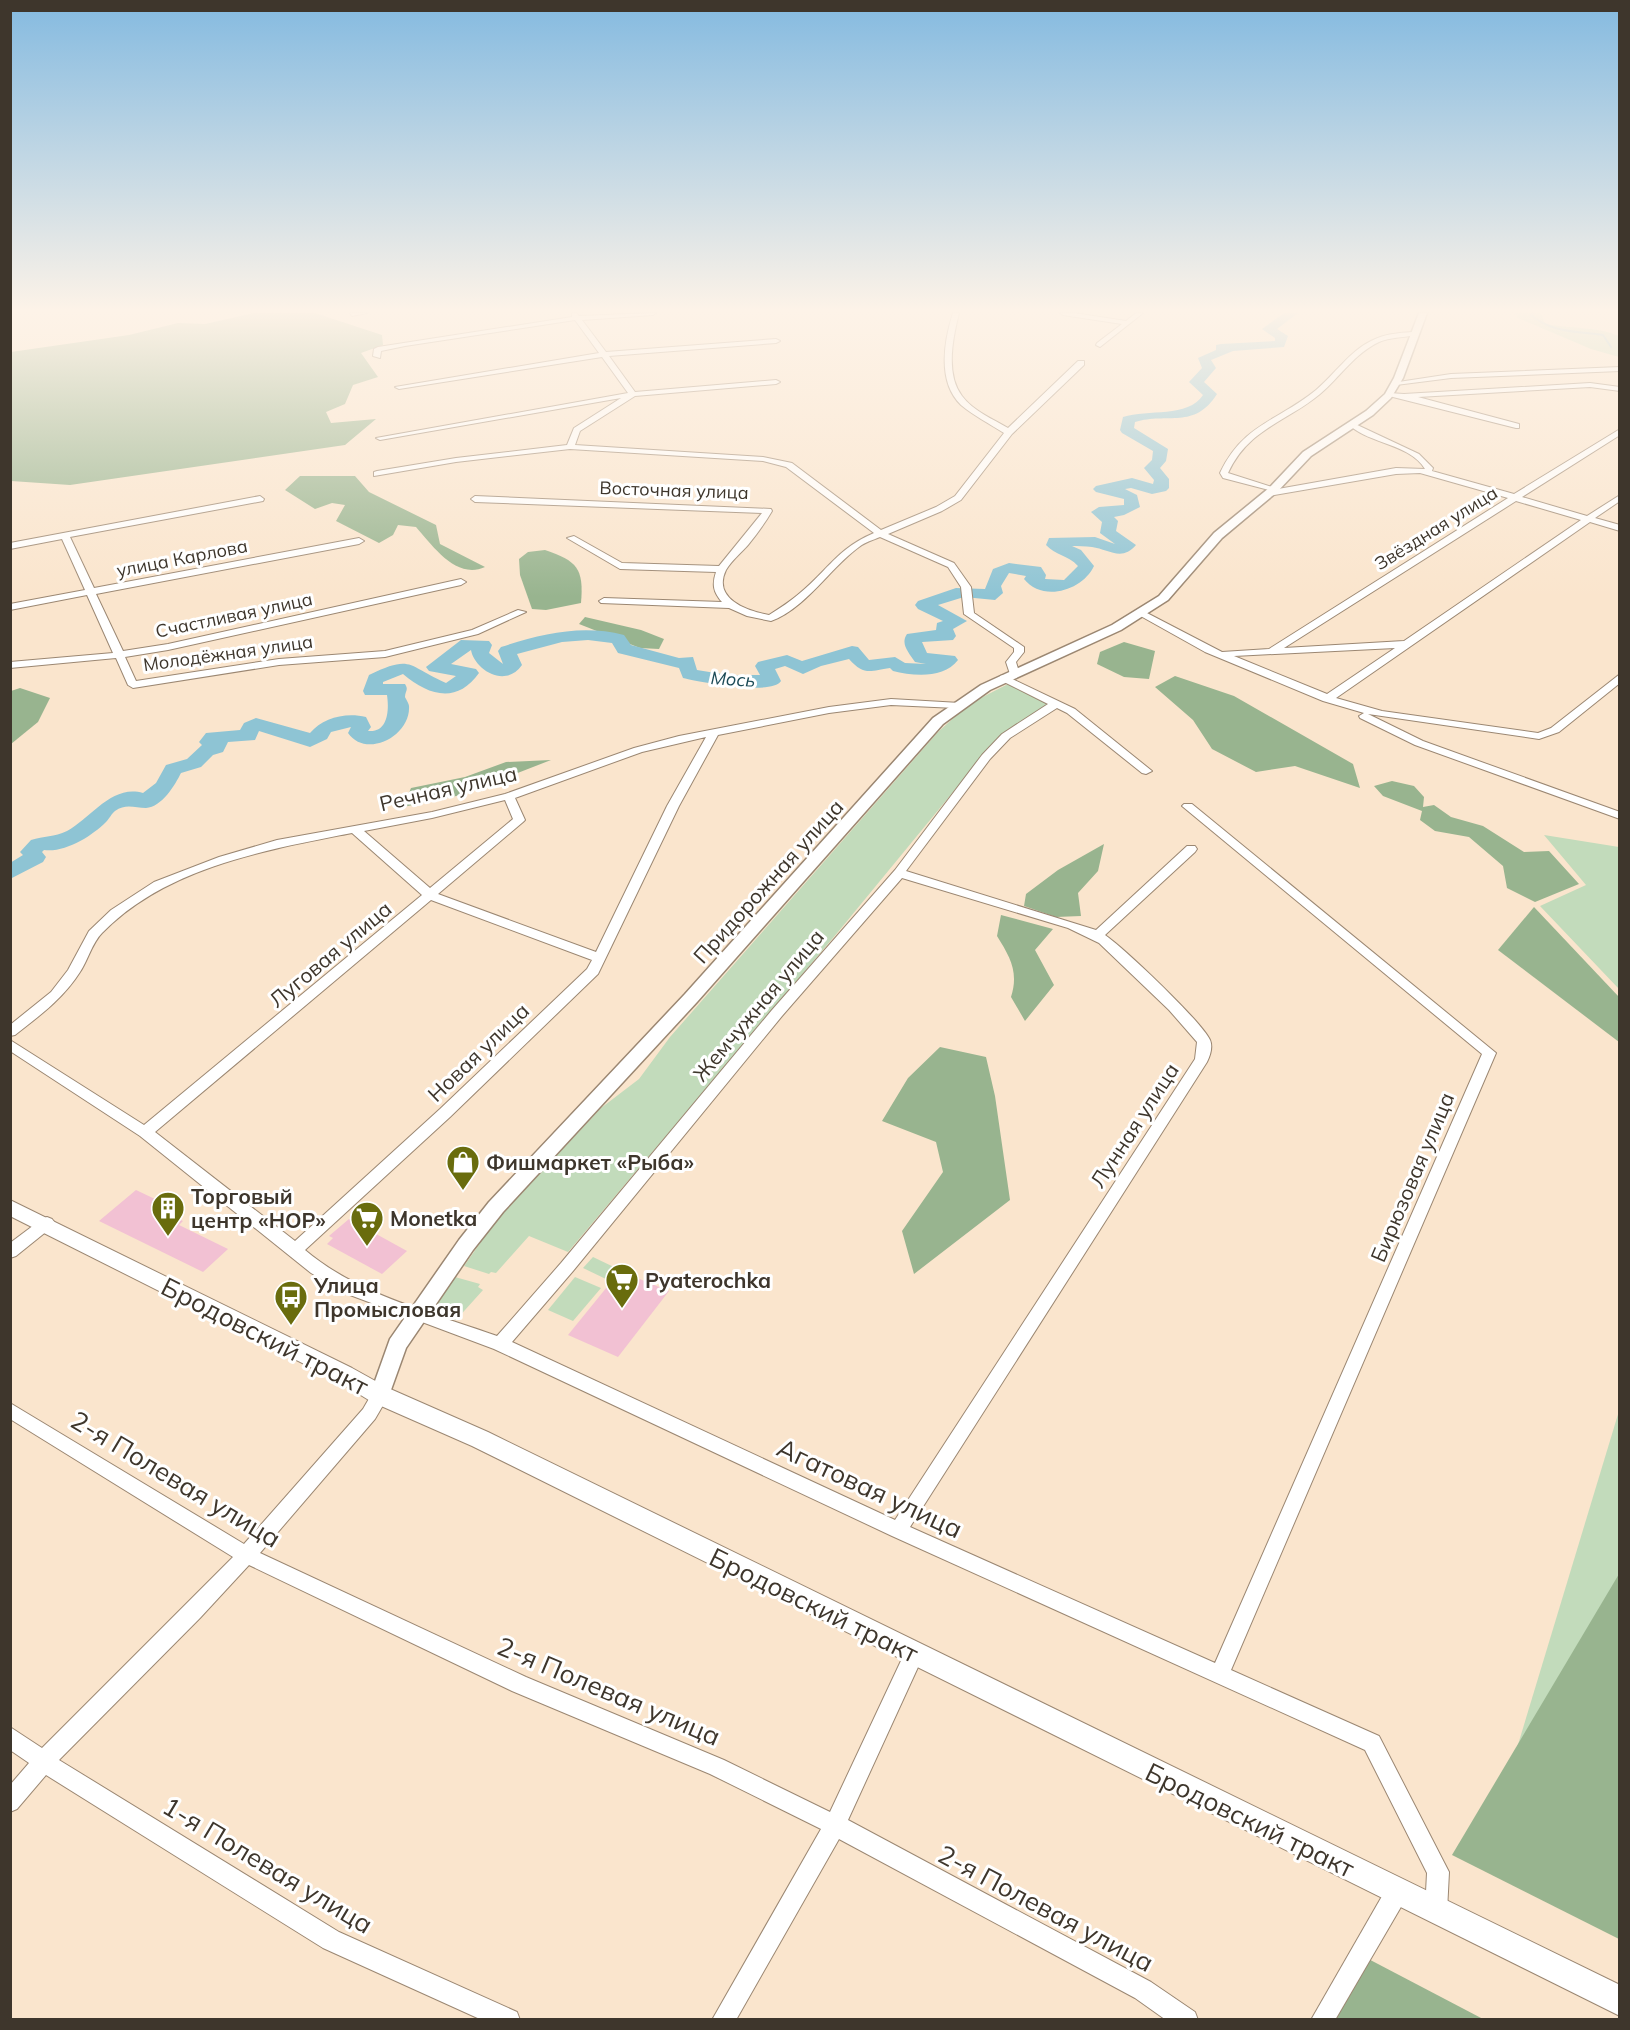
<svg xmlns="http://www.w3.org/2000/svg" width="1630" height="2030" font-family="Mulish,sans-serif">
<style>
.green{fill:#c2dbbb}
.forest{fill:#98b48f}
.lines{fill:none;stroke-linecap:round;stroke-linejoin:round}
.stream{stroke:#8ec4d4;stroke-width:2}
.river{fill:#8ec4d4;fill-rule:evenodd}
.building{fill:#f2c1d3}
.minor-casing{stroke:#9b8772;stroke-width:2}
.tertiary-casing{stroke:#9b8772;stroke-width:3}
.secondary-casing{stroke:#9b8772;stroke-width:2}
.minor{fill:#fff;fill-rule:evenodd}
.tertiary{fill:#fff;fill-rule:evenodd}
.secondary{fill:#fff;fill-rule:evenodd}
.labels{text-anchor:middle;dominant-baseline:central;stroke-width:6;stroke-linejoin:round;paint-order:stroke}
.far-street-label{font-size:18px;fill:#3e362c;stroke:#fff}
.far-water-label{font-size:18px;font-style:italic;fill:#1c4a56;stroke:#fff}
.street-label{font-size:21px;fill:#3e362c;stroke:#fff}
.poi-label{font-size:21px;font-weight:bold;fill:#3e362c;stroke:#fff;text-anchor:start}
.near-street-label{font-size:26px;fill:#3e362c;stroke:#fff}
</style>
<rect width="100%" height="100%" fill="#fae5cd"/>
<!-- green -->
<g class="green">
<path d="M1515 313H1541L1545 324C1571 329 1595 326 1619 336V357L1591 349 1518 318Z"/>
<path d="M1010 683 1049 703 1048 707 1003 735 972 769 838 932 568 1252 529 1236 496 1273 491 1272 489 1274 464 1266 495 1222 601 1108 639 1079 670 1037 938 732 969 704Z"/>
<path d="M1544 835 1619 847V989L1540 906 1586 885Z"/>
<path d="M593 1257 618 1269 608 1280 583 1268Z"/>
<path d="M455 1277 480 1284 478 1287 483 1290 456 1320 442 1314 436 1308 437 1301Z"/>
<path d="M575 1277 601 1288 573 1321 548 1310Z"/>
<path d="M1619 1411V1918L1487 1847Z"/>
</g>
<!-- forest -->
<g class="forest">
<path d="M254 313H315L382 335 383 345 361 353 378 377 353 385 345 404 326 412 331 423 376 419 345 445 70 485 11 481V352L129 335 178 323 205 324Z"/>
<path d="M300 476H355L369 492 436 525 440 544 485 567C456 580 433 546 416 527L398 525 393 535 379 543 336 521 345 505 332 503 315 509 285 490Z"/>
<path d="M545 550C577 561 584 568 581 603L546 610 532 609 520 575 519 559 528 552Z"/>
<path d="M585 617 641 630 664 639 659 649 640 648 579 624Z"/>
<path d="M1124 642 1155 651 1149 679 1124 677 1097 664 1100 652Z"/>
<path d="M1175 676 1234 696 1353 764 1360 788 1295 766 1256 772 1212 749 1193 720 1155 687Z"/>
<path d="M20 688 50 698 38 722 11 744V691Z"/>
<path d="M551 760 461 795 403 807 411 788 465 777 506 762Z"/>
<path d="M1392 781 1414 786 1424 797 1423 807 1434 805 1451 817 1483 826 1524 852 1549 851 1579 884 1535 902 1507 888 1503 866 1469 837 1435 831 1420 820 1422 811 1383 796 1374 786Z"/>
<path d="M1104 844 1098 871 1078 893 1081 916 1056 917 1024 906 1026 894 1058 870Z"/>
<path d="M1534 907 1619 997V1042L1498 950Z"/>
<path d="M1001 915 1053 929 1035 950 1054 985 1025 1021 1011 997C1019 972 1010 957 997 936Z"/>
<path d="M940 1047 986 1057 995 1096 1010 1200 914 1274 902 1231 943 1172 936 1142 882 1121 908 1078Z"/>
<path d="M1619 1574V1939L1452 1855Z"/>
<path d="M1357 1953 1483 2019 1327 2020Z"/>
</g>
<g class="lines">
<!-- stream -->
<path class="stream" d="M1533 313 1531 315C1552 333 1577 331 1603 335L1611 347"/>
<!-- river -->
<path class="river" d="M1284 313H1298L1277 329 1288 336 1284 347 1233 351 1211 360 1216 368 1204 382 1217 394C1194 430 1168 412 1135 422L1134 428 1168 449 1166 461 1160 468 1169 479V488L1166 491 1152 494 1131 488 1125 489 1137 495 1140 507 1124 515 1114 517 1118 521 1116 531 1136 545C1122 562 1108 549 1092 547 1085 546 1078 546 1072 546L1081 550 1094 566C1083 590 1043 603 1024 579L1026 576 1009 573 1001 586 1003 593 995 600 964 597 938 605 967 621 953 629 956 636 953 640 922 642 927 653 955 656 958 660C944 679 913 676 893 671L890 668C870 671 864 676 849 659L821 666 803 674 785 666 775 669 781 681C771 696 700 682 683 678L679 668 618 653 612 643 588 640 562 642 517 654 522 665C504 690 474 668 471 650L451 664 476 669 479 673C457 704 429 696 403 674L383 682V684H405C409 690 405 691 405 697 406 699 409 704 409 706 411 736 366 759 348 733L351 727 331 732 327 739 310 747 259 731 255 740 228 742 223 752 213 755 201 767 181 773C175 785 162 807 146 808 135 808 126 803 115 811 112 813 109 819 106 822 92 836 65 853 44 850L42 852 46 857 43 862 10 879V863L23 855 20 852 31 840C44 836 54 837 67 831 91 818 112 784 143 793L156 783 166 765 187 759 202 745 199 742 206 733 240 730 244 723 256 718 310 733C323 718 345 712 366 717L371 727 368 731C389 733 389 708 387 695H365L363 691 369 675C413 654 407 666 446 683L456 676 429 671 426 667 461 640 489 641 492 645 489 653 503 664 498 651 501 647C542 634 581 624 624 635L631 645 679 658 693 657 697 670 728 675H760L755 666 758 662 787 655 802 661 852 646 858 647 869 660 895 657 905 663 926 664 915 662C909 653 900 644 907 634L936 630 937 623 943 621 918 609 915 605 918 601 956 588 985 589 993 569 1009 563 1041 567 1046 575 1045 579 1064 580 1078 566C1068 555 1055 555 1046 545L1049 538 1095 537 1115 544 1100 533 1102 522 1091 512 1099 507 1124 505V499L1096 492 1093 489 1096 486 1132 478 1153 484 1154 480 1144 468 1152 460 1153 451 1122 433 1120 430 1123 417C1148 409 1188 418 1203 395L1189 382 1202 368 1198 358 1216 350V345L1221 344 1275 341V338L1262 329Z"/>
</g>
<!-- building -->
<g class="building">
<path d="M136 1190 176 1209 169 1215 183 1221 179 1225 228 1249 203 1272 99 1221Z"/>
<path d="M349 1219 407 1251 382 1274 327 1244 333 1238 329 1236Z"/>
<path d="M620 1271 669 1291 618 1357 568 1335Z"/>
</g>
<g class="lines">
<defs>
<g id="minor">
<path d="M350 313H367L352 316Z"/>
<path d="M572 313H576L579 316 656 313 653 315 582 320 606 352 776 339 780 341 776 343 609 356 635 392 776 380 780 382 776 384 635 396 580 431 575 445 763 457 792 463 881 530 936 507 955 496 1004 433C990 424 974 416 961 405 937 382 944 341 953 313H959C953 337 945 374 962 396 973 411 993 419 1008 428L1078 361H1084V365L1012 434 961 500 942 511 888 534 954 563 971 587 974 613 1024 647V652L1016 662 1019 672 1018 674H1010L1006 662 1014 652V648L964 614 961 587 948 567 880 537C873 540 865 542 859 547 830 568 805 609 771 621L747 616 729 608 601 603 599 601 604 598 722 602C713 592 712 584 716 572L620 569 567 538 574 536 622 563 719 566 762 513 475 502 471 499 475 496 771 509 772 511C765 523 757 534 748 545 741 553 731 561 726 570 712 599 747 611 769 615 780 608 791 601 800 593 828 570 838 548 874 533L786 467 763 461 570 449 456 462 374 476V472L377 471 456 458 567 445 574 428 621 398 380 440 376 438 628 393 602 357 399 389 395 387 599 353 575 320 405 346 381 351 380 358 373 356 374 349 378 347 572 317Z"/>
<path d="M1060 313H1074L1126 321 1136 313H1143L1100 347 1096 345 1097 343 1122 324 1063 315Z"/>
<path d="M1412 332 1414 333V335C1403 338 1390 337 1379 342 1354 354 1340 377 1320 394 1285 423 1249 428 1228 473L1278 489 1396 468 1425 469C1410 444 1370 444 1349 425L1353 423 1419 454 1433 468 1432 471 1514 494 1620 429V435L1522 497 1587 516 1620 495V501L1595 518 1620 525V531L1590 522 1336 698 1382 711 1538 733 1551 728 1620 674V683L1559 732 1539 739 1368 714 1423 741 1620 812V819L1415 745 1360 718 1359 716 1364 713 1323 701 1205 652 1137 614 1145 612 1222 652 1269 649 1508 498 1420 473 1396 474 1269 496 1265 493 1269 490 1223 478 1220 473C1243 424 1278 421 1316 390 1335 374 1349 352 1371 341 1384 334 1398 333 1412 332ZM1516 501 1581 520 1404 641 1284 648ZM1395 648 1327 694 1234 656Z"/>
<path d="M1620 367V371L1451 378 1396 385 1392 383 1451 374Z"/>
<path d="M1590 383 1620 387V391L1590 387 1418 397 1519 424V428H1516L1385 395 1389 393 1404 394Z"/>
<path d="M260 496 264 499 263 501 70 537 94 588 359 538 364 541 359 544 96 594 123 651 168 644 461 579 466 582 461 585 168 650 125 657 136 681 279 659 385 651 472 630 518 610 526 612 478 634 385 657 279 665 133 688 128 685 116 658 10 668V662L113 653 87 595 10 610V604L85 590 62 539 10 549V543Z"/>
<path d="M1004 675 1075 709 1152 771 1146 774 1142 773 1067 713 1057 708 1010 738 990 759 906 871 1096 930 1187 846H1195L1197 849 1195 852 1105 935C1124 948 1202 1022 1210 1040 1213 1047 1210 1056 1207 1062L910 1527 1215 1663 1482 1054 1182 806 1184 804H1192L1496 1053 1231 1670 1379 1736 1449 1872 1447 1911 1444 1919 1436 1922 1428 1919 1425 1911 1427 1873 1365 1750 892 1536 494 1349 342 1292 311 1273 140 1136 10 1051V1040L144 1125 422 895 352 833C266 850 166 867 102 933 92 943 88 960 80 972 63 999 39 1016 15 1035L10 1036V1025L51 992 68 970 89 931 111 910 154 882 219 857 277 840 432 812 505 794 634 748 679 736 829 707 891 699 960 703 961 705 956 708 891 705 829 713 718 735 679 806 598 974 450 1117 305 1250C358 1295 433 1313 497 1336L561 1263 772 1010 895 870 982 755 1002 734 1048 704 1000 680V676ZM706 737 667 806 596 952 438 894 523 822 525 820 515 798 642 752ZM505 800 513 819 430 888 364 831 432 818ZM902 878 1068 928 1099 943 1169 1010 1197 1042 1195 1059 895 1520 512 1342 573 1271 782 1016ZM431 900 592 960 587 969 440 1109 295 1241 155 1132Z"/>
<path d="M47 1217 52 1219 55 1223 52 1227 16 1256 10 1258V1243L42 1219Z"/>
<path d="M380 1388 386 1390 389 1395 375 1419 260 1553 526 1677 724 1760 830 1812 907 1648 914 1645 921 1648 924 1654 848 1820 1151 1982 1195 2012 1198 2020H1166L1135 1998 839 1839 736 2020H712L821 1829 710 1774 512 1691 249 1565 200 1618 59 1760 339 1932 517 2012 520 2020H482L323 1948 46 1775 17 1809 10 1812V1785L29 1763 10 1750V1727L42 1748 233 1557 10 1419V1403L244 1544 363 1409 374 1390Z"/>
<path d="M1397 1881 1405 1884 1408 1892 1405 1900 1335 2020H1311L1389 1884Z"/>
</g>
<path id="tertiary" d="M1419 313H1427L1403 378 1391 398 1373 415 1311 456 1277 492 1222 538 1168 600 1121 630 990 690 943 724 697 1002 503 1212 473 1250 406 1348 387 1401 380 1404 373 1401 370 1395 390 1339 459 1240 489 1202 685 994 933 718 981 685 1112 625 1159 596 1214 533 1269 488 1303 452 1366 411 1385 394 1394 378Z"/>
<path id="secondary" d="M10 1200 352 1368 388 1388 488 1432 1620 1985V2016L472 1446 372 1402 336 1380 10 1216Z"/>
</defs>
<!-- minor casing -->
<use href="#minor" class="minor-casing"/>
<!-- tertiary casing -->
<use href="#tertiary" class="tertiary-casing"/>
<!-- secondary casing -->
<use href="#secondary" class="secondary-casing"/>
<!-- minor -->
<use href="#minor" class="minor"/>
<!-- tertiary -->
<use href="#tertiary" class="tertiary"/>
<!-- secondary -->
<use href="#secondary" class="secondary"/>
</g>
<!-- sky -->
<linearGradient id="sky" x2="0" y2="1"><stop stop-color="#84bae0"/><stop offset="0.52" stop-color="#fdf3e8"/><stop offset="1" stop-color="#fdf3e8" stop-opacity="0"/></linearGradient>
<rect width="1630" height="597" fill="url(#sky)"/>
<!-- icons -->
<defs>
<symbol id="shop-pin" viewBox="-11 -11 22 30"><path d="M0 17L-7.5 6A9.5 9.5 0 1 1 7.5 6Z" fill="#696c0d" stroke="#fff"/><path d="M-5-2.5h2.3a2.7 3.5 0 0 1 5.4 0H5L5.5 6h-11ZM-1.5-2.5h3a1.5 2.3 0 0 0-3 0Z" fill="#fff"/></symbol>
<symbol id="building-pin" viewBox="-11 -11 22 30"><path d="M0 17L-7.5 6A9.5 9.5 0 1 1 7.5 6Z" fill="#696c0d" stroke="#fff"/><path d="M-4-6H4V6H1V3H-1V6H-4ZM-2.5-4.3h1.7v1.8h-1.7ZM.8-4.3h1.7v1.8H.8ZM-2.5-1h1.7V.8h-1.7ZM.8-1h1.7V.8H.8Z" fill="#fff"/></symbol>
<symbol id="supermarket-pin" viewBox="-11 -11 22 30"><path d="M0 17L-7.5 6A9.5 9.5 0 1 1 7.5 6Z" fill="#696c0d" stroke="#fff"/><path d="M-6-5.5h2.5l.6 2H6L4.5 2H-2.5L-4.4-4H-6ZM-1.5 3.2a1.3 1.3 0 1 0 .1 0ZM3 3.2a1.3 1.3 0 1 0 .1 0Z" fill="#fff"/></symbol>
<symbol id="bus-pin" viewBox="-11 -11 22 30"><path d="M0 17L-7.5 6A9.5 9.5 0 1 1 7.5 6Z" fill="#696c0d" stroke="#fff"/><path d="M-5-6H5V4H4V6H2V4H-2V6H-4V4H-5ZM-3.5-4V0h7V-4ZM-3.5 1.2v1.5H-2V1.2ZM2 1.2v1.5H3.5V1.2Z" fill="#fff"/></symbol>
</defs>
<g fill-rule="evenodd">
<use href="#shop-pin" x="444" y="1143" width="38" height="52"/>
<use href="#building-pin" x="149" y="1189" width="38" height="52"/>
<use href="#supermarket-pin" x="348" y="1199" width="38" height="52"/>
<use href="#supermarket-pin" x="603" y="1261" width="38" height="52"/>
<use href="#bus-pin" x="272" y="1278" width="38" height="52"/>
</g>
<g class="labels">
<!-- far-street labels -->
<g class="far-street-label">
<text transform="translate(674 490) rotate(2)">Восточная улица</text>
<text transform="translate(1436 528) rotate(-32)">Звёздная улица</text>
<text transform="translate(182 558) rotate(-11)">улица Карлова</text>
<text transform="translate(234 615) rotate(-12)">Счастливая улица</text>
<text transform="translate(228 653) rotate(-8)">Молодёжная улица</text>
</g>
<!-- far-water labels -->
<g class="far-water-label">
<text transform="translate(733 679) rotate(4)">Мось</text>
</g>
<!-- street labels -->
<g class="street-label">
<text transform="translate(448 788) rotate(-13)">Речная улица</text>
<text transform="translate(768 881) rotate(-48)">Придорожная улица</text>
<text transform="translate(330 954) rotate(-40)">Луговая улица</text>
<text transform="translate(758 1005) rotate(-50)">Жемчужная улица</text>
<text transform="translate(478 1052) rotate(-44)">Новая улица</text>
<text transform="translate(1134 1125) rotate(-57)">Лунная улица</text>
<text transform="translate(1412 1177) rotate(-67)">Бирюзовая улица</text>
</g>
<!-- poi labels -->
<g class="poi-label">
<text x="486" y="1162">Фишмаркет «Рыба»</text>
<text x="191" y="1196">Торговый<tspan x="191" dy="24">центр «НОР»</tspan></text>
<text x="390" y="1218">Monetka</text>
<text x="645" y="1280">Pyaterochka</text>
<text x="314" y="1285">Улица<tspan x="314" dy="24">Промысловая</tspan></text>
</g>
<!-- near-street labels -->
<g class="near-street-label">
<text transform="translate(265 1336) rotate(27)">Бродовский тракт</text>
<text transform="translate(176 1479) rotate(31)">2-я Полевая улица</text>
<text transform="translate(870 1488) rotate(25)">Агатовая улица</text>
<text transform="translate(814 1605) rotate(26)">Бродовский тракт</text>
<text transform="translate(609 1691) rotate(23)">2-я Полевая улица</text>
<text transform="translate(1250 1820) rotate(26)">Бродовский тракт</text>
<text transform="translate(268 1865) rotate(31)">1-я Полевая улица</text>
<text transform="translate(1046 1908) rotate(28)">2-я Полевая улица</text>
</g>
</g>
<!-- border -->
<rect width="1630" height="2030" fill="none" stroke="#3e362c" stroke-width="24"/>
</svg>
